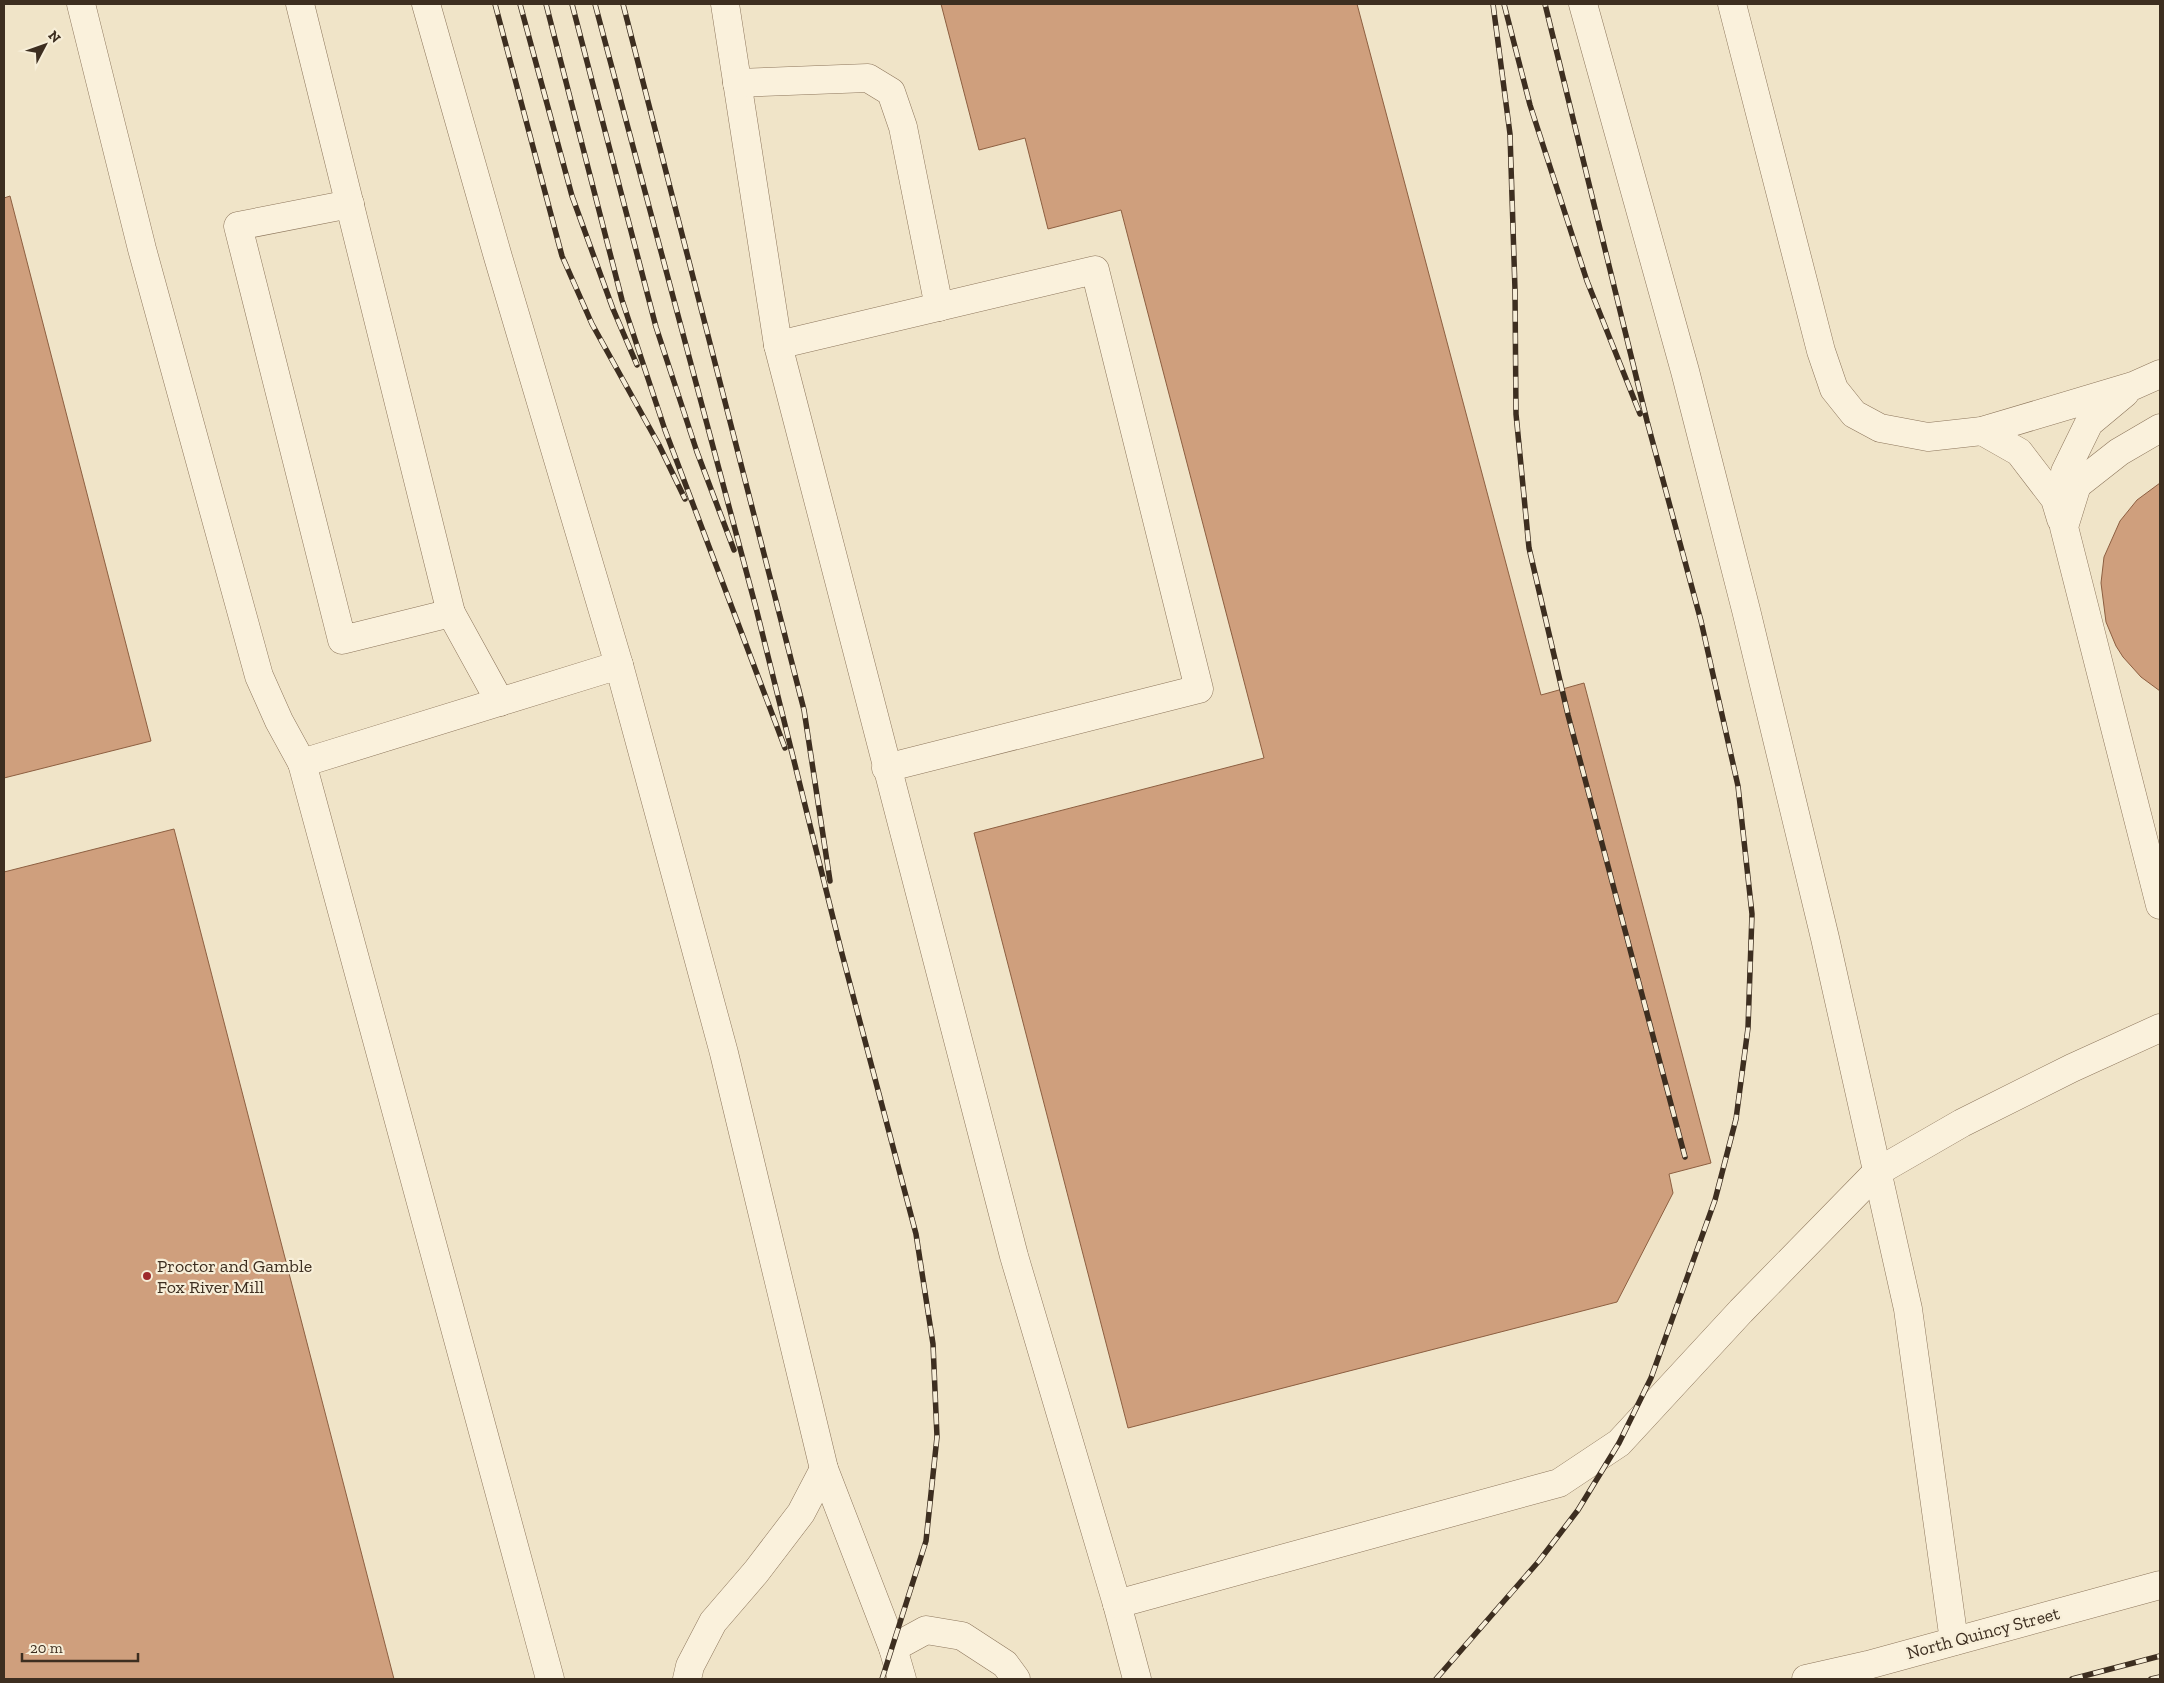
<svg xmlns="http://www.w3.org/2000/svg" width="2164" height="1683" font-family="'Zilla Slab',serif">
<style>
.building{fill:#cf9f7d;stroke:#8d5f41}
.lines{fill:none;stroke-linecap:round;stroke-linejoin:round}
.minor-casing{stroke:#8d765c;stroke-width:29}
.minor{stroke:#faf1dc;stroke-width:28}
.rail-casing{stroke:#3d2e20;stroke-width:5.5}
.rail{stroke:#f7eed8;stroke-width:4;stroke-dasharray:11;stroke-linecap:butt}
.poi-dot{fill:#9e2a2b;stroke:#f7eed8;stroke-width:2}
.labels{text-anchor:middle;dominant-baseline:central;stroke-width:4.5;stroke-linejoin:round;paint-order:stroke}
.poi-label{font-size:18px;fill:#3d2e20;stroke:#f7eed8;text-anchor:start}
.street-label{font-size:18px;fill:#3d2e20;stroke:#f7eed8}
</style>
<rect width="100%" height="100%" fill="#f0e4c8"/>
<!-- building -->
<g class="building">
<path d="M941 4H1357L1541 695 1584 683 1711 1163 1669 1174 1673 1193 1617 1302 1128 1428 974 833 1264 758 1121 210 1048 229 1025 138 979 150Z"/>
<path d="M10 196 151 741 4 778V198Z"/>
<path d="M2160 483V691L2141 677 2123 657 2116 646 2106 622 2101 583 2104 557 2120 521 2137 500Z"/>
<path d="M174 829 394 1679H4V872Z"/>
</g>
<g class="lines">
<defs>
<g id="minor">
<path d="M81 4 142 249 259 676 279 721 302 763"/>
<path d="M300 4 451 613 500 702"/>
<path d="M426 4 498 257 619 665"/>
<path d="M725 4 778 345 1014 1256 1117 1604 1137 1679"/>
<path d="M1583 4 1685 371 1746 610 1825 938 1908 1309 1954 1641"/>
<path d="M1732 4 1821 351 1834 389 1854 414 1880 428 1928 437 1982 431 2133 386 2160 374"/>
<path d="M737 83 868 78 891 92 903 127 939 307"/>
<path d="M350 204 238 226 342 640 451 613"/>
<path d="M778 345 1095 270 1199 689 886 768"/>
<path d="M2160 428 2119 452 2077 485 2064 527 2160 905"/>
<path d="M1982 431 2019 452 2055 499 2061 519"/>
<path d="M2064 505 2065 472 2089 423 2125 393"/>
<path d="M1117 1604 1559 1483 1619 1443 1741 1311 1877 1172 1962 1123 2072 1068 2160 1028"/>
<path d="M893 1648 926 1630 962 1636 1005 1664 1016 1679"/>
<path d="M550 1679 302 763 619 665 724 1053 824 1469"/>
<path d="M687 1679 690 1666 713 1622 756 1572 801 1513 824 1469 893 1648 902 1679"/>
<path d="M1806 1679 1868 1665 2160 1585"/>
</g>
</defs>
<!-- minor casing -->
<use href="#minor" class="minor-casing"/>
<!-- minor -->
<use href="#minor" class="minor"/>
<defs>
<g id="rail">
<path d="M495 4 562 256 592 324 659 445 685 499"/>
<path d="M520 4 572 196 613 309 637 365"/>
<path d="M546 4 622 300 665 430 785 748"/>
<path d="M572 4 656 327 697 452 734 550"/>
<path d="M595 4 756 608 841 950 916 1234 933 1344 937 1437 926 1541 882 1679"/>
<path d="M623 4 804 710 830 881"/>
<path d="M1493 4 1510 134 1515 290 1516 414 1529 548 1568 715 1685 1157"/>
<path d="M1504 4 1530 105 1587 281 1640 414"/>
<path d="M1436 1679 1539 1561 1578 1510 1619 1443 1651 1378 1715 1200 1736 1119 1748 1028 1752 914 1738 786 1701 621 1647 421 1545 4"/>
<path d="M2072 1679 2160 1656"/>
<path d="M2151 1679 2160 1677"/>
</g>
</defs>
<!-- rail casing -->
<use href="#rail" class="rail-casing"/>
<!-- rail -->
<use href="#rail" class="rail"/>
</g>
<!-- markers -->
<circle class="poi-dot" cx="147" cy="1276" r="5"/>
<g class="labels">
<!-- poi labels -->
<g class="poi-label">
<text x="157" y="1266">Proctor and Gamble<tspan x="157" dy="21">Fox River Mill</tspan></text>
</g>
<!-- street labels -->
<g class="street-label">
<text transform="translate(1983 1633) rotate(-15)">North Quincy Street</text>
</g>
</g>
<!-- border -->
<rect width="2164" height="1683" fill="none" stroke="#3d2e20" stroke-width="10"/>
<!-- north arrow -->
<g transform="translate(45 45) rotate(49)" stroke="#f7eed8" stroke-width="4" paint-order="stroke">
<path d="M0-4L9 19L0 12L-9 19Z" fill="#3d2e20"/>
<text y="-8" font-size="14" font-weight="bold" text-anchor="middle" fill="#3d2e20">N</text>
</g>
<!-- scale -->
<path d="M22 1653v8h116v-8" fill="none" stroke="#3d2e20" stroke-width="2.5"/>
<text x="30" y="1653" font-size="15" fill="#3d2e20" stroke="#f7eed8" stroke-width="4" paint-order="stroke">20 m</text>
</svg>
